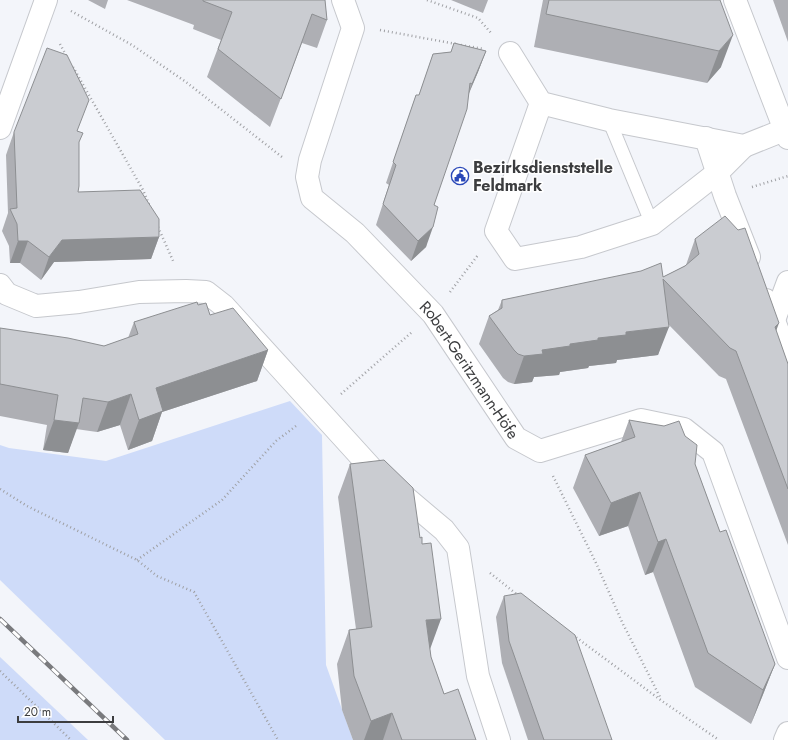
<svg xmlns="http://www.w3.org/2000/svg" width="788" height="740" font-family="Jost,sans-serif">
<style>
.grass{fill:#cedbf9}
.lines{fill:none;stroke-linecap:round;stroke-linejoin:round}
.service-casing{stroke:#c6c8cd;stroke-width:15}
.minor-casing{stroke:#c6c8cd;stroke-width:24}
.path{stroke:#9fa0a4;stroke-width:2.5;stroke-dasharray:1 3;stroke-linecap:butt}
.service{stroke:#fff;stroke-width:13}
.minor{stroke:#fff;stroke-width:22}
.rail-casing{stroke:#797a7d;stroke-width:4.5}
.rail{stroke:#fff;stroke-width:3;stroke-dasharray:9;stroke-linecap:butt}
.wall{fill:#aeafb4}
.shaded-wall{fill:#8d8f92}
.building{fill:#caccd1;stroke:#8d8f92}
.labels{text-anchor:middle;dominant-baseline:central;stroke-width:3;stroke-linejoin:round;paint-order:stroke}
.poi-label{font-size:16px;font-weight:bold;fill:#3c3d3f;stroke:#fff;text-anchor:start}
.street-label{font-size:16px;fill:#3c3d3f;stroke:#fff}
</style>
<rect width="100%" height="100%" fill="#f3f5fa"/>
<!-- grass -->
<g class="grass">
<path d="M290 401 322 435 326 665 353 740H165L0 580V445L9 448 106 461Z"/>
<path d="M0 657 88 740H0Z"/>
</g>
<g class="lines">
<defs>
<path id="service" d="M609 120 652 224"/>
<g id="minor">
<path id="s1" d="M343 0 353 28 310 160 307 177 312 198 355 233 433 314 516 438 540 451 641 420 684 429 713 452 788 658"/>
<path d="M735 0 788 138"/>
<path d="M510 53 541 103 609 120 744 146 784 130H788"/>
<path d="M541 103 496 231 515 259 581 247 652 224 717 173 744 146"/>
<path d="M0 128 46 0"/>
<path d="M706 138 725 196 749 257"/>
<path d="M0 285 7 294 36 306 79 302 139 292 186 291 206 292 224 306 373 470 444 530 458 548 478 676 499 740"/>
<path d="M766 300 788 357"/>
<path d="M774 320 788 282"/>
<path d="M785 740 788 733"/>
</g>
</defs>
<!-- service casing -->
<use href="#service" class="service-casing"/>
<!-- minor casing -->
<use href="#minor" class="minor-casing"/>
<!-- path -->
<g class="path">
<path d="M427 0 478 18 492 34"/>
<path d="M71 11 132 45 186 82 282 157"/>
<path d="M380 30 456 44"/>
<path d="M60 44 67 57"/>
<path d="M461 45 484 49"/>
<path d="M73 67 143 190 149 204"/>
<path d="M752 187 788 176"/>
<path d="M158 227 174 263"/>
<path d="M450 292 478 255"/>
<path d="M341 394 412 332"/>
<path d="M553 476 597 565 622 622 661 699"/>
<path d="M0 489 27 506 137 560 157 576 194 592 278 740"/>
<path d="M137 560 222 500 276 441 296 426"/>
<path d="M490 573 519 596"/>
<path d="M573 635 662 701 719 740"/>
<path d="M0 671 71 740"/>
</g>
<!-- service -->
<use href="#service" class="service"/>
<!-- minor -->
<use href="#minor" class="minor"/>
<defs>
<path id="rail" d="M0 619 127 740"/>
</defs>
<!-- rail casing -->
<use href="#rail" class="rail-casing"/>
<!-- rail -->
<use href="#rail" class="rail"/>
</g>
<!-- wall -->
<g class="wall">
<path d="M88 0H108L105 9Z"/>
<path d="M127 0H325L327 20 317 48 302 43 270 127 207 77 221 40 193 29 194 25Z"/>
<path d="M451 0H488L483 13Z"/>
<path d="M543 0H720L721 67 707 83 534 47Z"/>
<path d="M773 0H788V42Z"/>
<path d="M454 43 486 51 478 72 468 96 434 205 426 247 411 261 376 225 389 185 386 183 416 95H419L433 54 451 52Z"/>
<path d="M78 131 79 142 78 192 159 237 151 259 54 262 41 280 20 263H10L9 246 2 231 8 213 6 155 14 132Z"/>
<path d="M695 239 776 331 788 364V545L726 379 719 376 668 324 658 355 617 360 616 363 589 366 588 368 560 372 559 375 534 377 532 382 514 384 508 382 503 378 479 344 489 316 498 310 502 300 663 277 686 265Z"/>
<path d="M198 305 210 315 268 350 257 381 162 412 152 441 128 450 120 425 97 432 76 429 68 453 43 450 47 425 0 416V328L104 346 128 338 134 322Z"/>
<path d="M629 420 695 464 720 532 775 664 762 697 751 724 695 687 653 572 645 575 628 526 599 536 573 488 585 455 621 442Z"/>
<path d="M350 464 430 649 431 657 444 694 476 740H353L342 710 337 664 349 630 356 629 338 497Z"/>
<path d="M504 596 612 740H528L502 663 496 617Z"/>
</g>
<!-- shaded-wall -->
<g class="shaded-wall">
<path d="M733 35 721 67 707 83 719 51Z"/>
<path d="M486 51 478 72 464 104 472 84Z"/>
<path d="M433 227 426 247 411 261 418 241Z"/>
<path d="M159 237 151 259 54 262 41 280 49 257 62 240Z"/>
<path d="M18 241H28L20 263H10Z"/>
<path d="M779 323 769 351 775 327Z"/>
<path d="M669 327 658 355 617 360 616 363 589 366 588 368 560 372 559 375 534 377 532 382 514 384 524 356 542 350 626 332Z"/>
<path d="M268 350 257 381 162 412 152 441 128 450 139 420 156 388Z"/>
<path d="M131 394 120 425 97 432 108 402Z"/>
<path d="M54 420 79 423 68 453 43 450Z"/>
<path d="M640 492 628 526 599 536 611 503Z"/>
<path d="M666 539 653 572 645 575 658 542Z"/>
<path d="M441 619 429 652 426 620Z"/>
<path d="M775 664 762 697 751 724 763 690Z"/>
<path d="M392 713 383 740H364L371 721Z"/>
</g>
<!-- building -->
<g class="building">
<path d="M203 0H325L327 20 312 14 281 99 218 49 232 12 203 1Z"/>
<path d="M549 0H720L733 35 719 51 546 14Z"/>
<path d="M454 43 486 51 472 84 470 83 467 109 434 205 438 207 433 227 418 241 383 204 396 165 393 162 416 95H419L433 54 451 52Z"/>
<path d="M47 48 67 55 89 100 77 131 83 133 79 142V186L78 192 140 190 159 219V237L62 240 49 257 28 241H18L17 224 10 209 17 208 14 132Z"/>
<path d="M725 216 738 230 745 228 779 323 775 327 788 364V489L736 351 730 348 663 279 669 327 626 332V335L598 338V340L570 344V346L542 350 543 354 524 356 518 354 514 350 489 316 502 308V300L641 271 661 263 663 277 685 266 699 254 695 239Z"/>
<path d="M197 302 198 305 206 303 210 315 233 308 268 350 156 388 163 411 139 420 131 394 108 402 83 398 79 423 54 420 58 395 0 384V328L68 338 104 346 138 334 134 322Z"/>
<path d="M629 420 664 426 679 421 685 436 697 445 695 464 720 532 726 530 775 664 763 690 708 653 666 539 658 542 640 492 611 503 585 455 635 437Z"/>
<path d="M384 460 413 488 420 538 422 537V544L431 543 441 619 426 620 431 657 444 694 458 689 476 740H402L392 713 371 721 354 676 349 630 372 627 350 464Z"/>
<path d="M521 593 575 635 612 740H544L509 641 504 596Z"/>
</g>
<!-- icons -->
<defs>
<symbol id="civic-ring" viewBox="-11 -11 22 22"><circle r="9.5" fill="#fff" stroke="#2a48b8" stroke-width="1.5"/><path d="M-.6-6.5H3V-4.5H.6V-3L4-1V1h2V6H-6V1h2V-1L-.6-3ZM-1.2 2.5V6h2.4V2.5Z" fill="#2a48b8"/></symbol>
</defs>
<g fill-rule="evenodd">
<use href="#civic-ring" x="450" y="166" width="20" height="20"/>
</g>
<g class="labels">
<!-- poi labels -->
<g class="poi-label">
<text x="473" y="167">Bezirksdienststelle<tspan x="473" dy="18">Feldmark</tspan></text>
</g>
<!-- street labels -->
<g class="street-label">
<text stroke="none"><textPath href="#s1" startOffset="442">Robert-Geritzmann-Höfe</textPath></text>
</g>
</g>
<!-- scale -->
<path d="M18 716v6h95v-6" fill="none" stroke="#3c3d3f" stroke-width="2"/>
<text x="24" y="716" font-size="12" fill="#3c3d3f" stroke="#ffffff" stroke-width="3" paint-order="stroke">20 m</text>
</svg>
